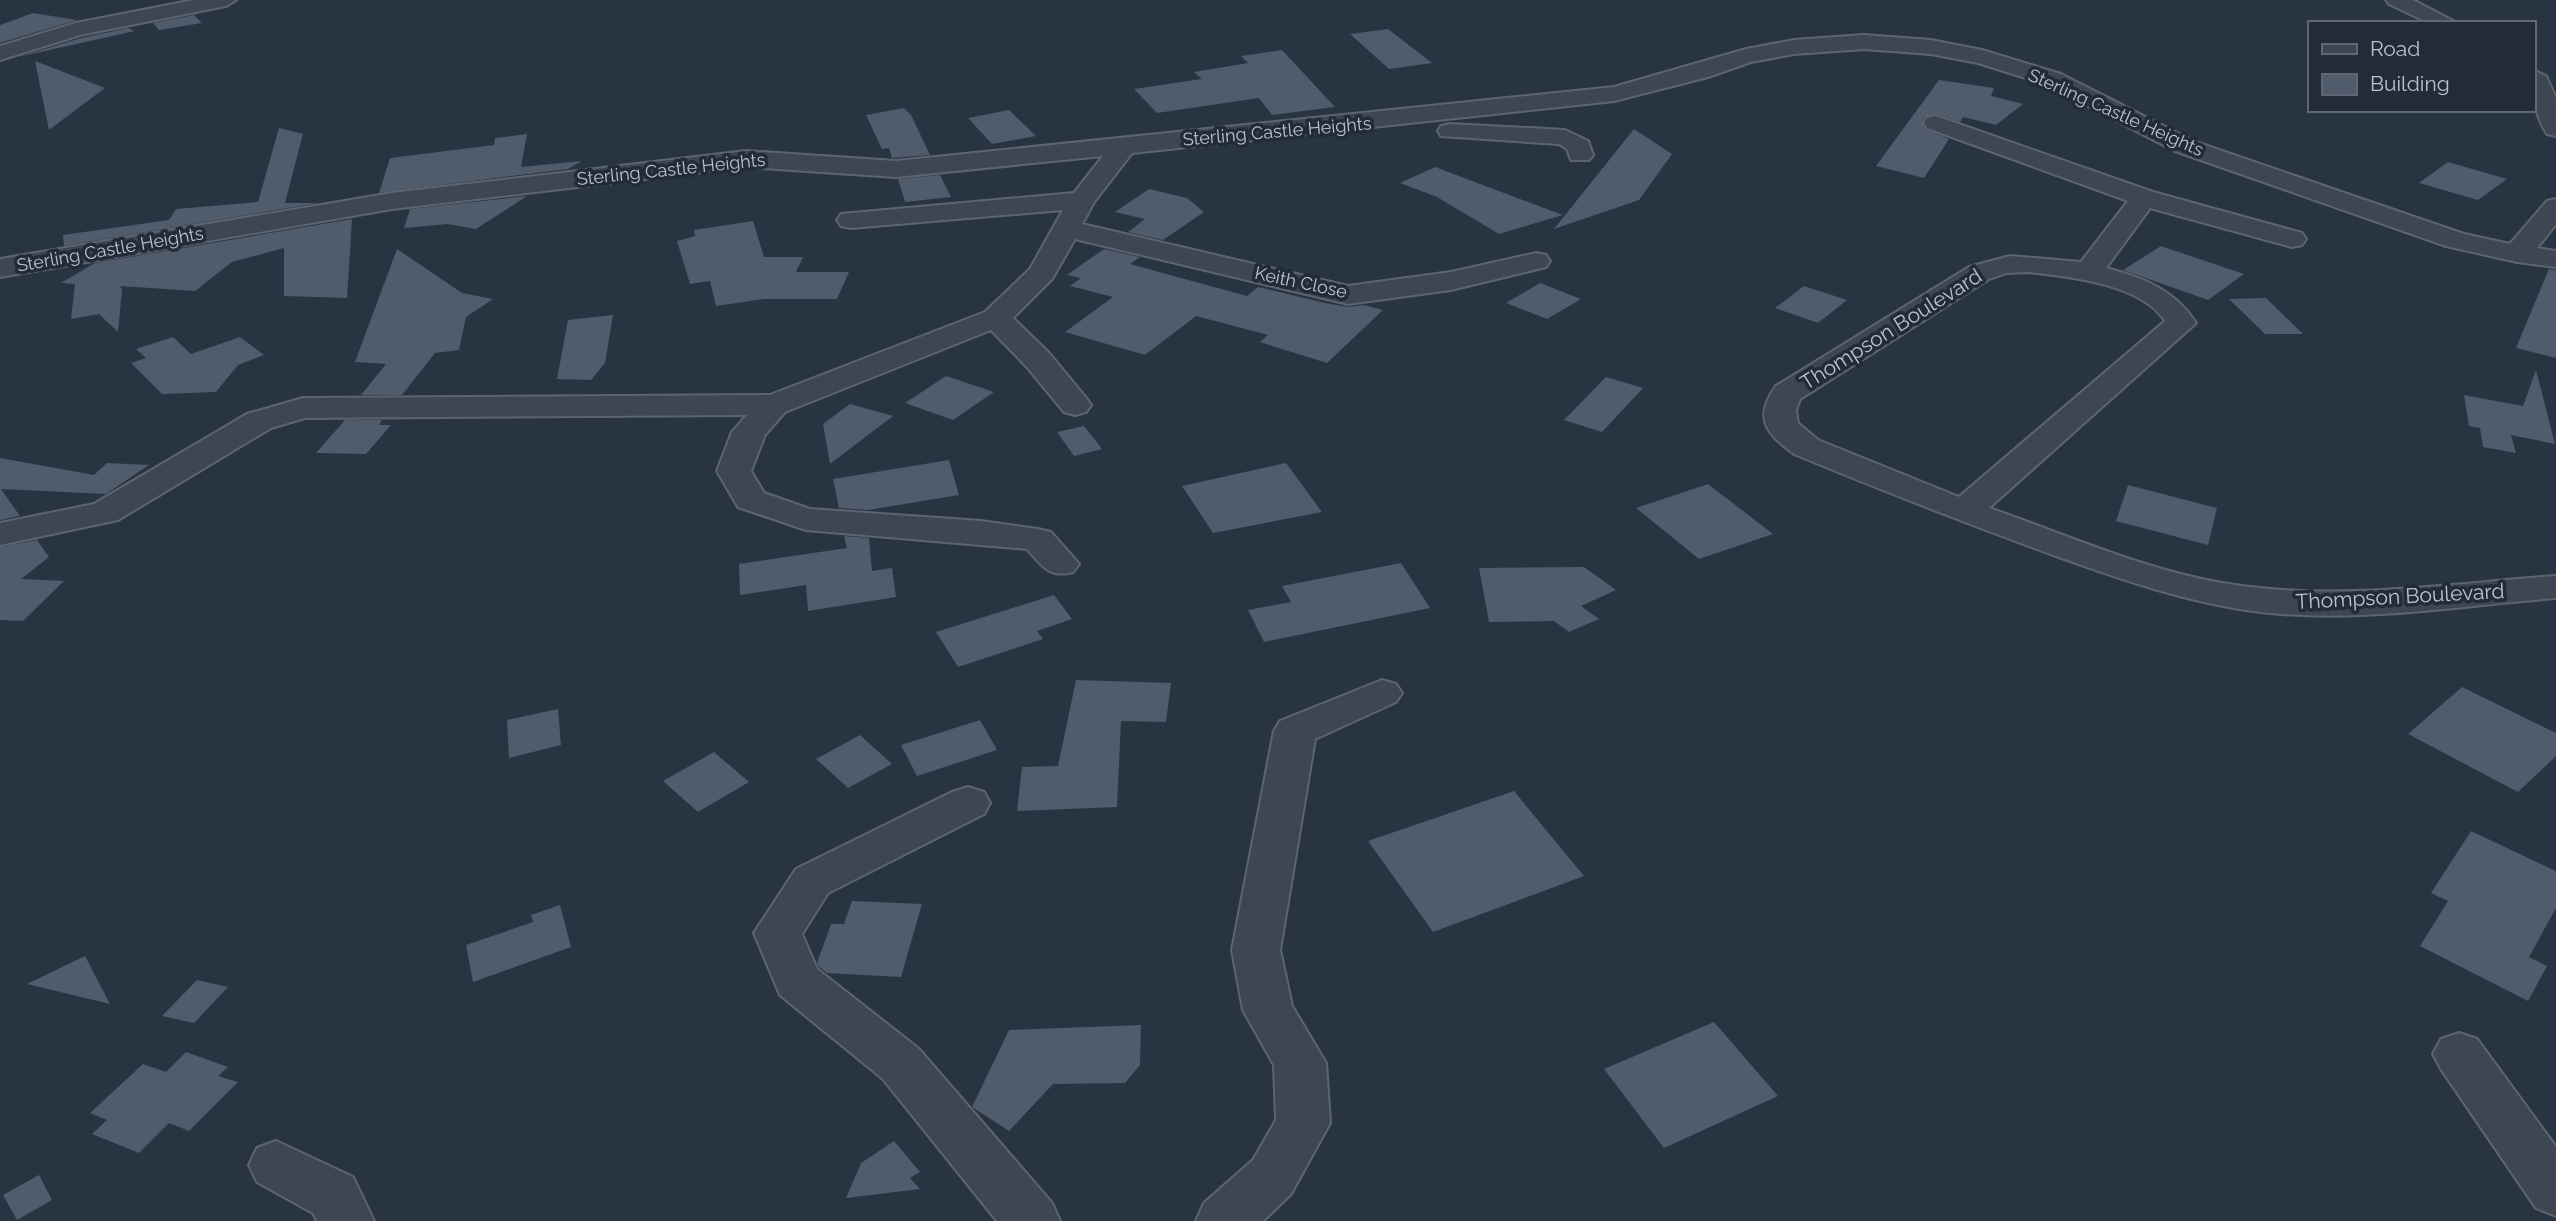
<svg xmlns="http://www.w3.org/2000/svg" width="2556" height="1221" font-family="Raleway,sans-serif">
<style>
.building{fill:#505b6b}
.lines{fill:none;stroke-linecap:round;stroke-linejoin:round}
.minor-casing{stroke:#5c6470;stroke-width:4}
.minor{fill:#3d4652;fill-rule:evenodd}
.labels{text-anchor:middle;dominant-baseline:central;stroke-width:7;stroke-linejoin:round;paint-order:stroke}
.far-street-label{font-size:18px;fill:#bbc1cc;stroke:#222b38}
.street-label{font-size:21px;fill:#bbc1cc;stroke:#222b38}
</style>
<rect width="100%" height="100%" fill="#293442"/>
<!-- building -->
<g class="building">
<path d="M33 13 77 20 0 43V25Z"/>
<path d="M194 15 202 23 159 30 153 23Z"/>
<path d="M128 28 135 31 18 57 81 38Z"/>
<path d="M1388 29 1432 63 1389 69 1350 34Z"/>
<path d="M1282 50 1335 107 1272 115 1259 98 1157 113 1134 89 1202 79 1194 72 1248 63 1241 56Z"/>
<path d="M35 61 105 88 49 130Z"/>
<path d="M1939 80 1994 88 1991 96 2023 104 1996 125 1963 117 1960 122 1937 114 1925 117 1922 122 1925 129 1949 139 1924 178 1876 166Z"/>
<path d="M904 108 911 115 930 155 892 158 889 148 882 149 866 115Z"/>
<path d="M1009 110 1036 136 992 144 968 118Z"/>
<path d="M279 128 303 134 285 203H318L64 246 63 235 169 220 176 209 258 202Z"/>
<path d="M1634 129 1672 154 1639 200 1554 229Z"/>
<path d="M527 134 521 167 582 161 568 169 379 193 390 158 494 145 495 138Z"/>
<path d="M2448 162 2507 179 2478 200 2419 183Z"/>
<path d="M1435 167 1563 215 1499 234 1437 197 1400 183Z"/>
<path d="M940 175 951 197 905 202 898 179Z"/>
<path d="M1149 189 1187 198 1204 212 1163 240 1128 232 1145 219 1115 212Z"/>
<path d="M527 196 476 229 448 224 404 228 410 209Z"/>
<path d="M352 219 347 298 284 296V248L232 262 195 291 120 286 122 289 118 332 99 314 71 319 75 284 61 283 95 263Z"/>
<path d="M753 221 764 257H803L796 272H849L837 299H764L716 306 710 281 690 284 677 241 695 236 694 230Z"/>
<path d="M2161 246 2244 274 2208 300 2123 270Z"/>
<path d="M397 249 462 293 493 299 466 317 459 350 435 353 402 395H361L386 364 355 362Z"/>
<path d="M1104 249 1140 257 1130 264 1247 296 1258 287 1325 303 1348 307 1364 305 1383 310 1327 363 1260 342 1268 335 1196 316 1145 355 1065 332 1113 297 1070 286 1081 278 1067 275Z"/>
<path d="M2549 269 2556 270V358L2516 348Z"/>
<path d="M1540 283 1581 299 1547 319 1506 303Z"/>
<path d="M1804 286 1847 300 1818 323 1775 308Z"/>
<path d="M2266 298 2303 334H2265L2229 299Z"/>
<path d="M613 315 605 363 591 380 557 379 568 320Z"/>
<path d="M173 337 191 354 240 337 264 355 238 365 216 392 162 394 131 363 146 358 136 349Z"/>
<path d="M2536 370 2555 444 2511 435 2516 453 2483 447 2480 428 2469 426 2464 395 2523 406Z"/>
<path d="M946 376 994 392 953 420 905 403Z"/>
<path d="M1606 377 1643 388 1602 432 1564 420Z"/>
<path d="M850 404 893 416 830 464 823 424Z"/>
<path d="M345 420H382L379 425H391L366 454 316 453Z"/>
<path d="M1084 426 1102 449 1074 456 1057 432Z"/>
<path d="M0 458 94 475 107 463 149 465 106 494 1 489 20 516 0 520Z"/>
<path d="M949 460 959 495 868 510 839 508 833 479Z"/>
<path d="M1286 463 1322 512 1213 533 1182 486Z"/>
<path d="M1708 484 1773 534 1699 559 1636 508Z"/>
<path d="M2128 485 2217 508 2208 545 2116 521Z"/>
<path d="M844 536 869 538 872 571 892 568 896 597 808 611 806 585 740 595 739 564 847 548Z"/>
<path d="M37 540 49 557 21 579 64 581 23 621 0 620V547Z"/>
<path d="M1401 563 1430 608 1264 642 1248 610 1291 602 1282 586Z"/>
<path d="M1584 567 1616 590 1581 606 1599 619 1569 632 1554 621 1489 622 1479 568Z"/>
<path d="M1054 595 1072 619 1037 631 1043 639 958 667 936 632Z"/>
<path d="M1076 680 1171 683 1166 722 1121 721 1117 807 1017 811 1022 767 1058 766Z"/>
<path d="M2462 687 2556 733V756L2518 792 2408 734Z"/>
<path d="M558 709 561 745 509 758 507 720Z"/>
<path d="M980 720 997 750 917 776 901 745Z"/>
<path d="M860 735 892 764 848 788 816 759Z"/>
<path d="M714 752 749 782 698 812 663 781Z"/>
<path d="M1514 791 1584 876 1433 932 1368 841Z"/>
<path d="M2471 831 2556 871V908L2529 957 2547 966 2528 1001 2420 946 2448 901 2431 893Z"/>
<path d="M852 901 922 904 901 977 827 973 819 967 817 963 831 924H844Z"/>
<path d="M560 905 571 947 473 982 466 945 533 922 531 915Z"/>
<path d="M85 956 110 1004 27 984Z"/>
<path d="M197 980 228 987 194 1023 162 1016Z"/>
<path d="M1714 1022 1778 1096 1664 1148 1604 1069Z"/>
<path d="M1141 1025 1140 1065 1125 1083 1053 1084 1009 1131 972 1107 1009 1030Z"/>
<path d="M186 1052 228 1067 218 1076 238 1082 189 1131 169 1123 139 1153 92 1134 107 1120 90 1113 143 1064 166 1072Z"/>
<path d="M894 1141 920 1172 910 1178 920 1189 846 1198 861 1163Z"/>
<path d="M39 1175 52 1200 17 1220 3 1195Z"/>
</g>
<g class="lines">
<defs>
<g id="minor">
<path d="M194 0H236L226 6 80 35 0 60V46L76 23Z"/>
<path d="M2386 0H2413L2457 23H2429L2389 4Z"/>
<path d="M1864 35 1931 40 1982 50 2061 74 2193 141 2464 234 2510 244 2547 201 2556 199V224L2537 248 2556 251V267L2517 262 2446 246 2175 151 2045 84 1978 63 1931 54 1864 49 1794 54 1751 62 1708 77 1614 101 1132 153 1094 202 1082 224 1348 286 1451 272 1536 253 1546 255 1550 261 1546 267 1451 290 1348 304 1075 239 1052 279 1013 318 1049 353 1086 398 1091 405 1086 412 1075 415 1064 412 1027 367 991 330 785 412 765 435 751 471 764 493 810 509 981 521 1038 529 1051 532 1079 564 1073 572C1049 578 1042 566 1027 549L806 530 738 507 717 471 732 432 747 415 305 418 271 428 118 520 0 545V523L94 504 247 414 303 398 770 395 985 312 1030 269 1063 210 851 228 841 226 837 220 841 214 1074 193 1103 156 896 177 746 167 392 209 0 277V259L392 193 746 151 896 161 1614 87 1746 49 1794 40Z"/>
<path d="M2533 70 2546 76 2556 98V136L2547 134C2534 115 2533 93 2533 70Z"/>
<path d="M1936 116 2153 192 2302 233 2306 239 2302 245 2292 247 2150 208 2106 268C2144 278 2175 290 2196 323L1989 508C2065 534 2142 569 2222 583 2332 602 2446 584 2556 576V598C2466 605 2372 621 2281 614 2203 608 2129 582 2056 556 1968 524 1881 490 1794 454 1766 433 1753 418 1776 386L1969 267 2010 256 2081 262 2128 201 1927 128 1924 123 1927 118ZM2028 272C2067 276 2142 284 2165 321L1959 497 1818 440 1798 423 1796 410 1800 399 1989 279 2006 273Z"/>
<path d="M1450 124 1565 130 1588 141 1593 155 1589 160H1571L1567 149 1559 144 1441 136 1438 131 1441 126Z"/>
<path d="M1382 680 1396 684 1402 693 1396 702 1315 739 1280 950 1292 1006 1326 1063 1330 1123 1291 1194 1263 1221H1196L1204 1203 1253 1160 1276 1120 1274 1065 1243 1010 1232 950 1274 731 1280 721Z"/>
<path d="M968 787 984 792 990 803 984 814 828 893 802 934 817 969 919 1049 1052 1203 1060 1221H997L883 1079 780 995 754 933 796 869 952 792Z"/>
<path d="M2459 1033 2477 1039 2556 1147V1216L2536 1208 2441 1069 2433 1054 2441 1039Z"/>
<path d="M276 1141 353 1177 374 1221H317L313 1213 257 1182 249 1165 257 1148Z"/>
</g>
</defs>
<!-- minor casing -->
<use href="#minor" class="minor-casing"/>
<!-- minor -->
<use href="#minor" class="minor"/>
</g>
<g class="labels">
<!-- far-street labels -->
<g class="far-street-label">
<text transform="translate(2116 112) rotate(24)">Sterling Castle Heights</text>
<text transform="translate(1277 131) rotate(-5)">Sterling Castle Heights</text>
<text transform="translate(671 169) rotate(-6)">Sterling Castle Heights</text>
<text transform="translate(110 249) rotate(-10)">Sterling Castle Heights</text>
<text transform="translate(1301 282) rotate(12)">Keith Close</text>
</g>
<!-- street labels -->
<g class="street-label">
<text transform="translate(1891 329) rotate(-32)">Thompson Boulevard</text>
<text transform="translate(2400 596) rotate(-3)">Thompson Boulevard</text>
</g>
</g>
<!-- legend -->
<rect x="2308" y="21" width="228" height="91" fill="#222b38" stroke="#5f6773" stroke-width="2"/>
<rect x="2322" y="44" width="35" height="10" fill="#3d4652" stroke="#5f6773" stroke-width="2"/>
<text x="2370" y="56" font-size="21" fill="#bbc1cc">Road</text>
<rect x="2322" y="74" width="35" height="21" fill="#505b6b" stroke="#5f6773" stroke-width="2"/>
<text x="2370" y="91" font-size="21" fill="#bbc1cc">Building</text>
</svg>
